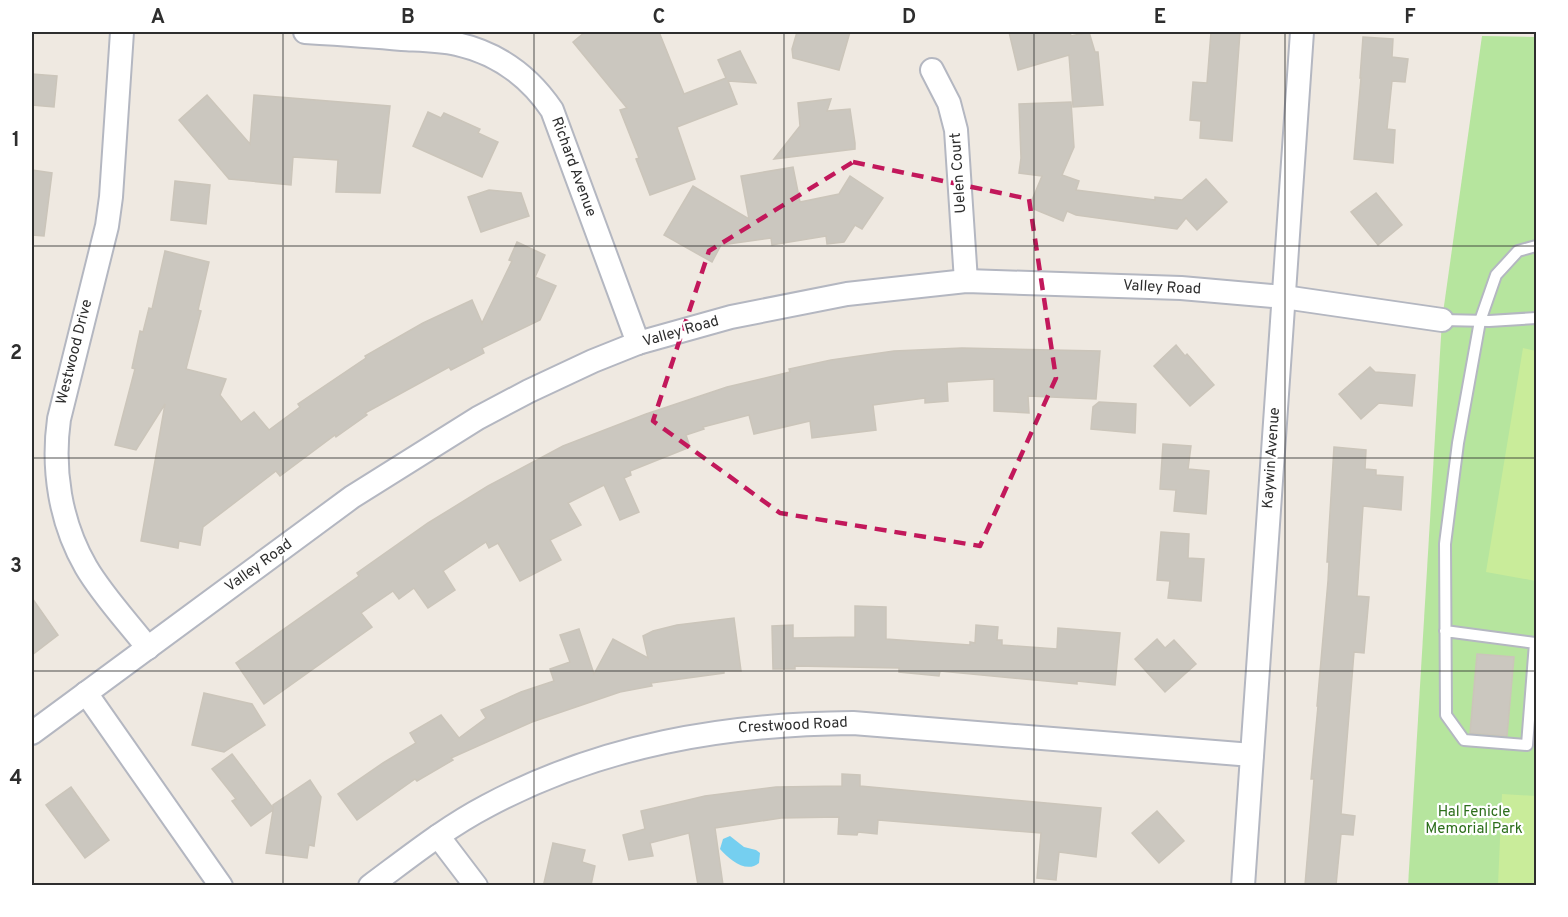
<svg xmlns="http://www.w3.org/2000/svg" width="1568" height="917" font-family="Overpass,sans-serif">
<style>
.green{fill:#b6e59e}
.pitch{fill:#c9ec9a}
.water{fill:#75cff0}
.building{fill:#cbc7bf;stroke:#cbc5ba;stroke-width:1.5}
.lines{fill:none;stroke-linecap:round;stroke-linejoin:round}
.service-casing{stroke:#b4b7c1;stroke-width:14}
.minor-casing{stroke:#b4b7c1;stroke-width:26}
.service{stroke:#fff;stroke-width:10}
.minor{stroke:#fff;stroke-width:22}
.marked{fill:none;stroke:#c2185b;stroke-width:4.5;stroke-dasharray:12 8;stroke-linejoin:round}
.grid{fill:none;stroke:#2e2e2e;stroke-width:1.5;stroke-opacity:0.55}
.labels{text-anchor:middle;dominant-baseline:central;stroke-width:4.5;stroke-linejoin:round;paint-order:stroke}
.street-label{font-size:15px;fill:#2e2e2e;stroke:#fff}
.park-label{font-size:15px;fill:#2c6e1b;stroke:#fff}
.neatline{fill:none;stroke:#2e2e2e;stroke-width:2}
.grid-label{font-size:20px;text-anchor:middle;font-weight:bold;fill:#2e2e2e}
</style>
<rect width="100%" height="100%" fill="#efe9e1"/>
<!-- green -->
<path class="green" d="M1482 36 1536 37V885L1408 886 1442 320Z"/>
<!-- pitch -->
<g class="pitch">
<path d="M1523 348 1536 351V581L1486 572Z"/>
<path d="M1502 794 1536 796V885H1498Z"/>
</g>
<!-- water -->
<path class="water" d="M730 836 744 847 756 850 760 853 759 863C746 874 729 859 720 849L723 839Z"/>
<!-- building -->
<g class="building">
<path d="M585 32H659L684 94 726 78 718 60 740 51 756 83 728 81 737 104 677 127 695 179 650 195 636 159 639 158 620 110 627 108 573 42Z"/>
<path d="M797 32H850L839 70 793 58 792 49Z"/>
<path d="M1009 32H1070L1071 36 1089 32 1095 52H1098L1103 105 1073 107 1069 55 1018 70Z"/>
<path d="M1211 32H1240L1232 141 1200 138 1201 121 1190 120 1193 82 1207 83Z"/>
<path d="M1363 37 1393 39 1392 57 1408 59 1405 82 1392 81 1387 129 1395 130 1393 163 1354 159 1361 78H1360Z"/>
<path d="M32 74 57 76 54 107 32 105Z"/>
<path d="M207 95 250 144 254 95 390 106 380 193 336 192 338 160 293 157 291 185 229 179 179 120Z"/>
<path d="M831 99 827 111 850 109 855 143V149L774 159 800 126 798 103Z"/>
<path d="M1071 102 1074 147 1062 175 1079 181 1076 190 1155 200V197L1182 200 1206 179 1227 202 1197 230 1186 218 1177 229 1076 215 1067 211 1063 221 1029 207 1042 176 1019 173 1021 158 1019 104Z"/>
<path d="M428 112 441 118 444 113 480 129 478 133 498 142 482 177 413 146Z"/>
<path d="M793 167 800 202 839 194 850 176 883 198 862 229 855 225 844 242 827 244 826 236 772 245 771 238 721 245 712 262 664 235 693 186 749 219 741 176Z"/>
<path d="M32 170 52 173 44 236 32 235Z"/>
<path d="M175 181 210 185 206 224 171 220Z"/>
<path d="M489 190 521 193 529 216 481 232 468 197Z"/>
<path d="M1376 193 1402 225 1378 245 1351 212Z"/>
<path d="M517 242 545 255 535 277 556 286 540 320 482 348 484 353 451 370 449 367 365 413 367 415 336 437 335 435 280 476 276 471 203 527 200 545 179 541 178 548 141 541 165 404 136 450 115 445 135 369 132 368 140 331 143 332 149 308 152 309 165 251 209 262 198 310 201 311 186 369 226 379 220 395 241 422 254 412 269 430 300 407 298 404 366 358 365 356 423 323 472 300 482 323 512 261 509 260Z"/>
<path d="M1176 345 1185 356 1187 354 1214 385 1190 406 1154 366Z"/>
<path d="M962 348 1100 351 1096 399 1028 396 1029 413 994 411V379L947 382 948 401 925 403V398L873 405 876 430 812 438 810 421 754 434 749 415 703 427 704 429 686 435 690 447 630 471 631 475 624 478 639 512 620 520 604 485 568 503 581 525 550 540 561 560 520 581 498 543 489 548 486 542 443 571 455 590 428 608 414 588 399 599 393 591 361 613 372 627 264 704 236 663 359 576 357 573 428 523 488 486 563 446 646 414 727 387 790 372 789 369 831 360 894 351Z"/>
<path d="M1370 367 1375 372 1415 375 1412 406 1379 403 1361 419 1339 394Z"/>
<path d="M1099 402 1136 404 1135 433 1091 429 1093 407Z"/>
<path d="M1163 444 1191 446 1188 469 1209 471 1206 514 1174 511 1176 490 1160 489Z"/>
<path d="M1334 447 1366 450 1365 469 1376 470V475L1403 477 1401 510 1363 506 1357 596 1369 597 1364 653 1354 652 1341 814 1355 816 1353 835 1341 834 1336 885H1305L1314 779H1311L1318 706H1317L1328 581 1329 562H1327Z"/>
<path d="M1161 532 1189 534 1188 558 1204 559 1201 601 1168 598 1170 581 1157 580Z"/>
<path d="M32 598 58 635 32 655Z"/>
<path d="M855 606 886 607V639L970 645V642L975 643 976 625 998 627 997 640H1002V645L1057 649 1058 628 1120 633 1115 685 1077 681V684L940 671 939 676 899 672V668L795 666V669H773L772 626 793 625V638L855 637Z"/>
<path d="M734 618 741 671H724V673L651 683 652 686 620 692 532 722 451 758 453 760 417 781 415 779 357 820 338 794 383 763 416 743 410 733 441 715 459 738 486 718 481 710 521 692 554 681 550 669 570 662 560 635 579 629 594 674 613 639 648 658 643 636 653 631 677 625Z"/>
<path d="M1157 639 1165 648 1174 640 1196 664 1165 692 1135 659Z"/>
<path d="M1477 654 1514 657 1507 736 1470 733Z"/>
<path d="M204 693 252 704 265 725 224 752 192 745Z"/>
<path d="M232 754 273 808V805L310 780 321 797 314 846 309 845 307 858 266 853 273 810 251 826 232 801 236 799 212 769Z"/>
<path d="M842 774 860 775V786L1101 808 1096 857 1059 852 1056 880 1037 878 1041 833 878 820 877 834 858 832 857 835 838 834 839 817 781 818 715 828 723 885H698L689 833 650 843 653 856 629 860 623 835 645 829 641 811 705 796 776 787 842 786Z"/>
<path d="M71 787 109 840 85 858 46 805Z"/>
<path d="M1157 811 1184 841 1159 863 1132 833Z"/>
<path d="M553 843 585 850 582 862 595 866 591 885H556L544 883Z"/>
</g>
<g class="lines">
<defs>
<g id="service">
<path d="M1442 320 1489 321 1536 318"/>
<path d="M1445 631 1535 643 1527 745 1464 740 1446 715 1445 544 1458 443 1480 321 1496 275 1518 251 1536 246"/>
</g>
<g id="minor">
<path d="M122 32 111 197 107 226 59 419C52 469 60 522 86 567 103 596 127 621 148 648"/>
<path d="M305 32C338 34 370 36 402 39 420 40 439 40 457 44 497 53 529 76 552 110L638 343"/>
<path d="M932 70 949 103 956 130 966 281"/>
<path d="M86 693 221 886"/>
<path d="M32 733 352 497 478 418 529 391 593 361 638 343 731 317 847 294 966 281 1181 288 1284 297 1442 320"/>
<path d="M438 836 476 886"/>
<path d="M370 886C408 858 445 828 487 806 601 745 725 724 853 723L1252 755"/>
<path d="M1243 886 1302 32"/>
</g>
</defs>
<!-- service casing -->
<use href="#service" class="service-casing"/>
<!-- minor casing -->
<use href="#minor" class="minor-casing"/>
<!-- service -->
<use href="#service" class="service"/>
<!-- minor -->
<use href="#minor" class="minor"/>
</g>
<!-- marked area -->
<path class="marked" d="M853 162 1029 199 1056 378 980 546 780 513 653 421 709 251Z"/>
<!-- grid -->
<path class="grid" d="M283 32V886M534 32V886M784 32V886M1034 32V886M1285 32V886M32 246H1536M32 458H1536M32 671H1536"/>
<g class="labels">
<!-- street labels -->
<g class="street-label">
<text transform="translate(573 167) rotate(70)">Richard Avenue</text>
<text transform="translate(959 173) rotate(-94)">Uelen Court</text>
<text transform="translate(1162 288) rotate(3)">Valley Road</text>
<text transform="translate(681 332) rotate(-16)">Valley Road</text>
<text transform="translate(75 352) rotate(-76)">Westwood Drive</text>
<text transform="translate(1272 458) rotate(-86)">Kaywin Avenue</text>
<text transform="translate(259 566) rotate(-36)">Valley Road</text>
<text transform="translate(793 726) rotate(-3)">Crestwood Road</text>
</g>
<!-- park labels -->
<g class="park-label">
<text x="1474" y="812">Hal Fenicle<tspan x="1474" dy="17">Memorial Park</tspan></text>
</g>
</g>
<!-- border -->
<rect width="1568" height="917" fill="none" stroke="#ffffff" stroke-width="66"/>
<rect x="33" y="33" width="1502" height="851" class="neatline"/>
<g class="grid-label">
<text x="158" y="23">A</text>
<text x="408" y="23">B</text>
<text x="659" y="23">C</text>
<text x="909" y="23">D</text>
<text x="1160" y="23">E</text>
<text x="1410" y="23">F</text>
<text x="16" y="146">1</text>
<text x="16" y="359">2</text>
<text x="16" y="572">3</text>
<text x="16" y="784">4</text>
</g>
</svg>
